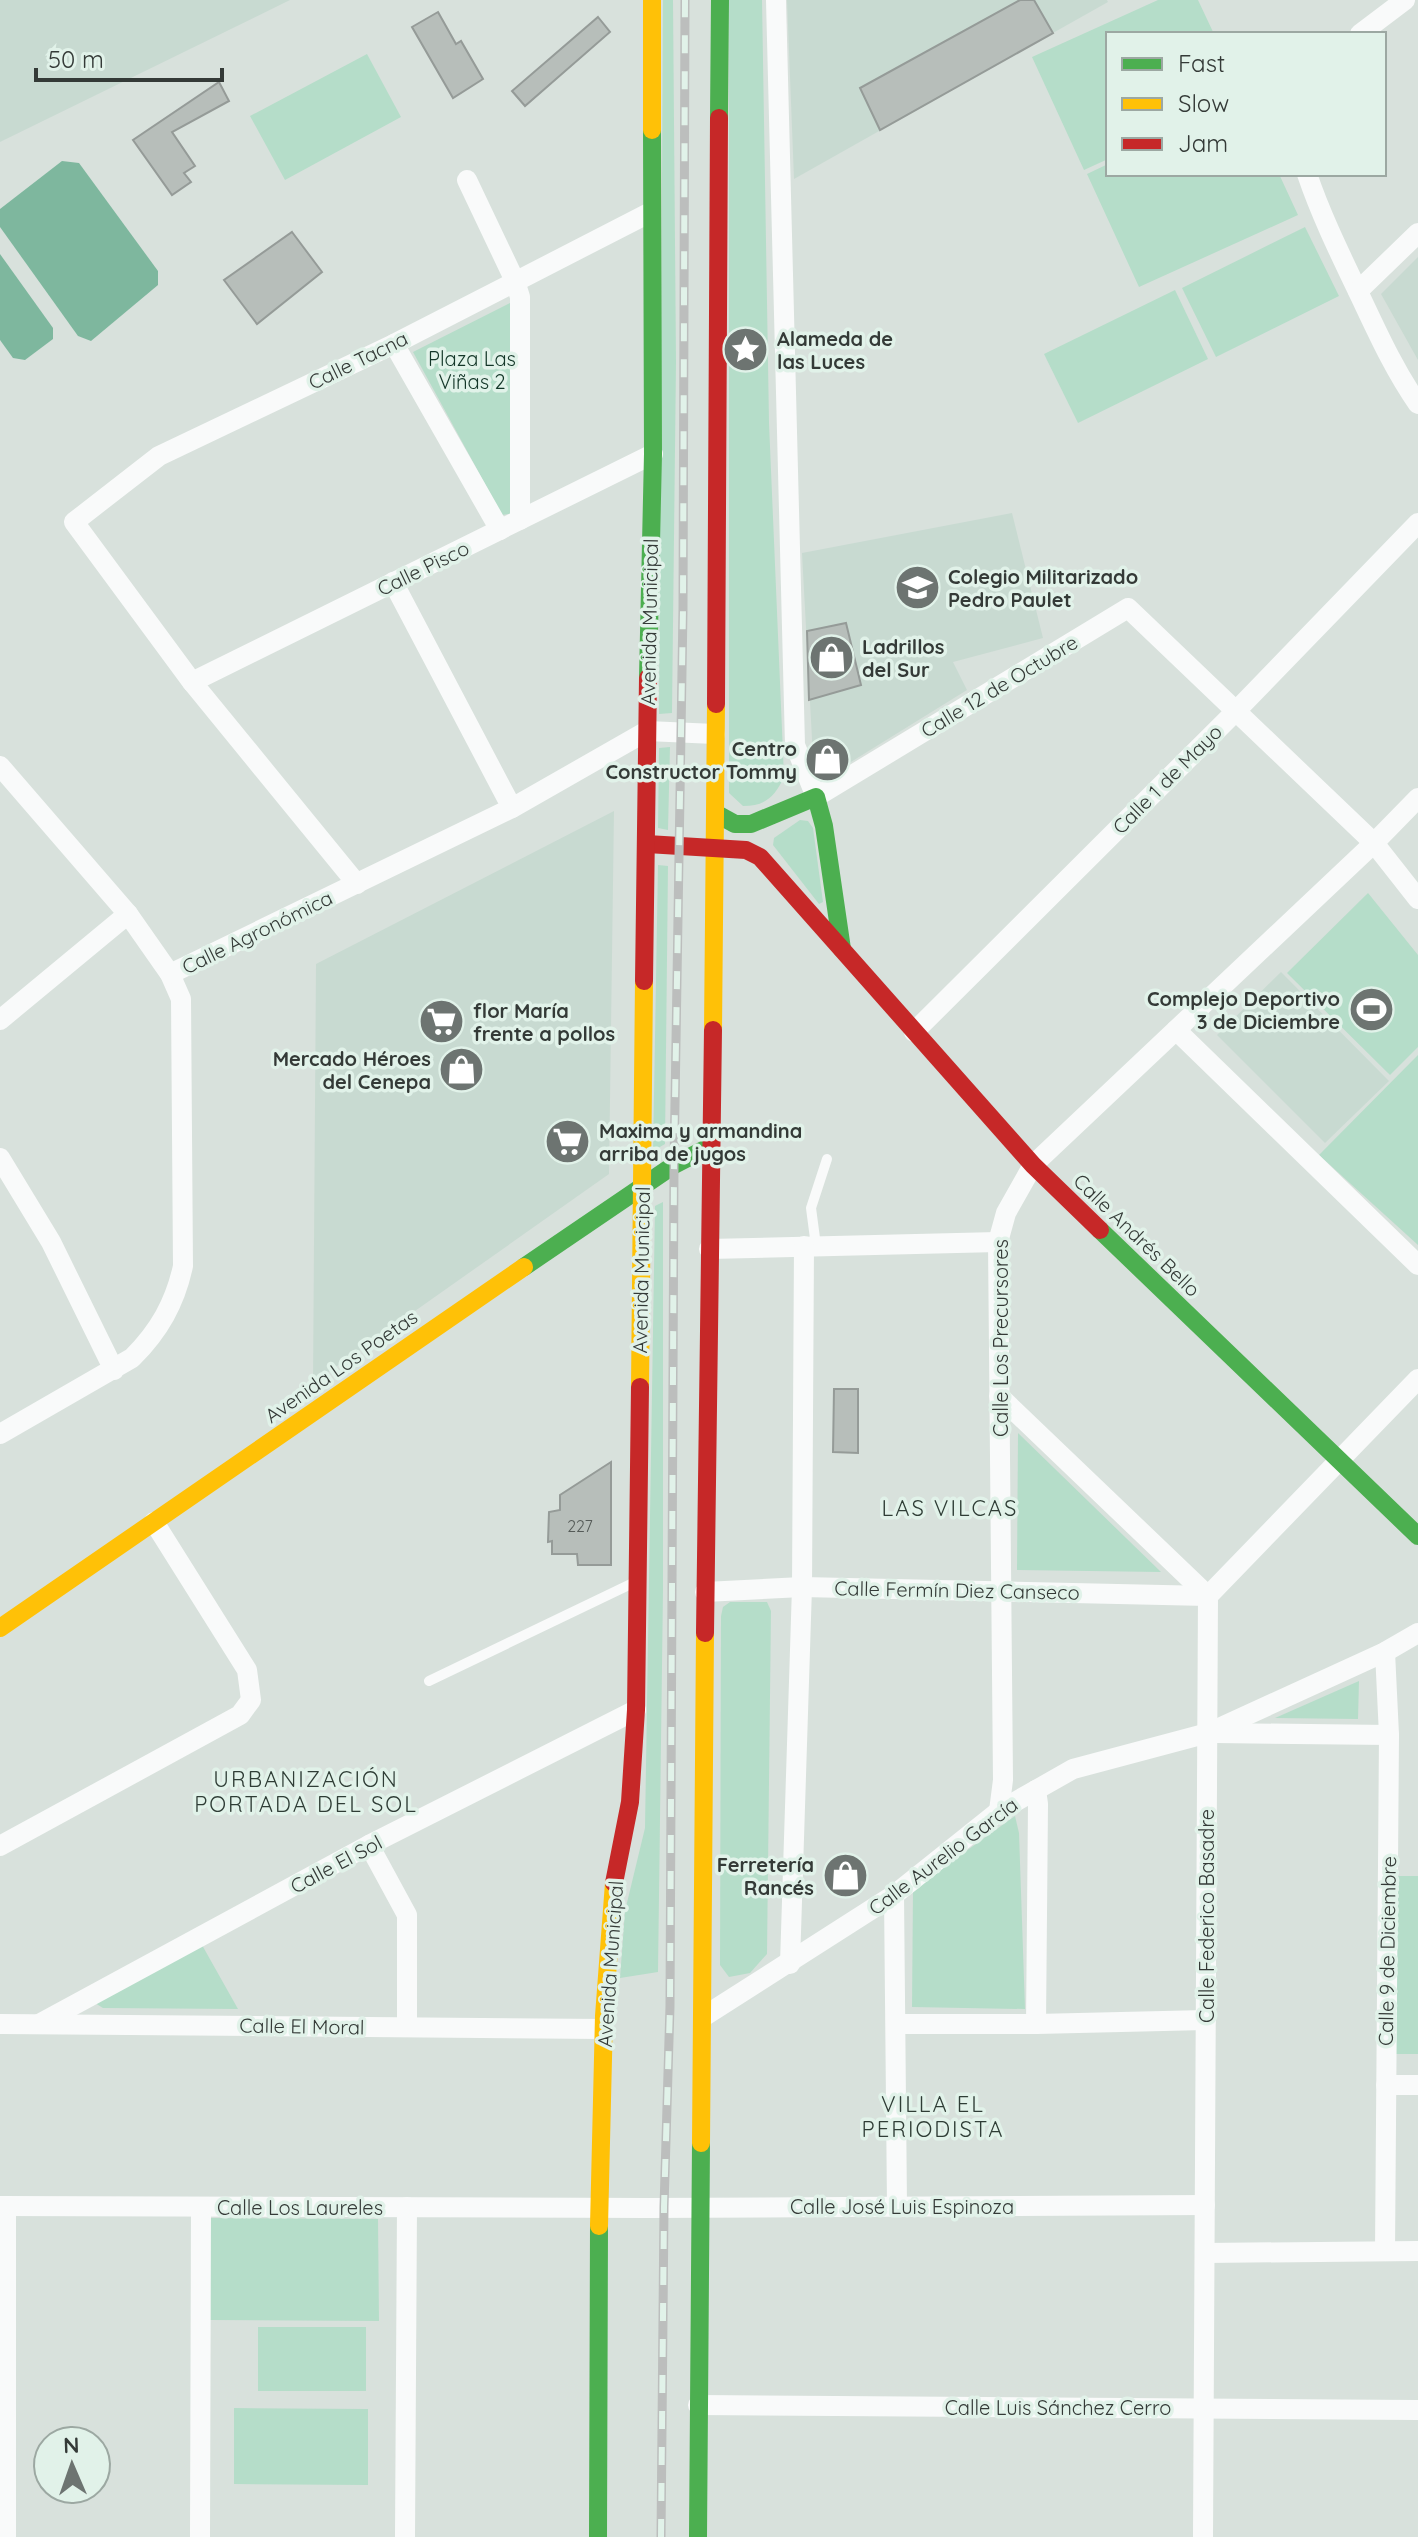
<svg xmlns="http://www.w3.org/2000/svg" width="1418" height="2537" font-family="Quicksand,sans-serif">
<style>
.built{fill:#c8dad1}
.green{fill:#b5ddc9}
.water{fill:#7eb79e}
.building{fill:#b7beba;stroke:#959b98;stroke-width:2}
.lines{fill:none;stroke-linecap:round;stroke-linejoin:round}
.lane{stroke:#f9fafa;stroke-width:10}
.street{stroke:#f9fafa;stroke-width:20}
.fast{stroke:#4caf50;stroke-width:18}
.slow{stroke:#ffc107;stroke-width:18}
.jam{stroke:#c62828;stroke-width:18}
.rail-casing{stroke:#bcbebd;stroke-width:9}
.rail{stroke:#e1f2e9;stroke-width:6;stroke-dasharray:18;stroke-linecap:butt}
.labels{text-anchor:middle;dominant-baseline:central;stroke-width:7;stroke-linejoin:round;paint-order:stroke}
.number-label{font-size:16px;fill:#555b58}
.poi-label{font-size:20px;font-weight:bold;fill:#343a37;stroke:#e1f2e9;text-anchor:start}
.park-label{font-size:20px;fill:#133628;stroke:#e1f2e9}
.street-label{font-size:20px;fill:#343a37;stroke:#e1f2e9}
.neighbourhood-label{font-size:22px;letter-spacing:2px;fill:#2f3d36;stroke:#e1f2e9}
</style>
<rect width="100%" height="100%" fill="#d8e1dc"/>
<!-- built -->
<g class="built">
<path d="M0 0H290L0 142Z"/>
<path d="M787 0H1107L1108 2 794 179Z"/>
<path d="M1418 257V360L1381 294Z"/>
<path d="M1012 513 1043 638 953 662 967 690 825 778 814 776 802 553Z"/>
<path d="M614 811 609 1174 313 1383 316 964Z"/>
<path d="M1281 972 1389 1081 1325 1143 1217 1035Z"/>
</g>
<!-- green -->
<g class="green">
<path d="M663 0H673L676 362 672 713 659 714Z"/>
<path d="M729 0H762L769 423 784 777C775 796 766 806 743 806L729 793Z"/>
<path d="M1158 0H1198L1214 34H1108V159L1084 170 1032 57Z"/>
<path d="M367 54 401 117 285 180 250 116Z"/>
<path d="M1108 164V174H1279L1298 215 1139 287 1087 174Z"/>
<path d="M1305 227 1339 296 1216 357 1182 288Z"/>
<path d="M1175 290 1208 359 1078 423 1044 354Z"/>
<path d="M514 301V513L502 515 413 352Z"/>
<path d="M670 747 668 830 658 828 659 748Z"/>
<path d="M800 820 808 821 813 828 823 902 819 904 773 845 774 838Z"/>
<path d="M658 865 668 866 665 1144 653 1151Z"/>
<path d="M1368 893 1418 955V1047L1390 1075 1287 973Z"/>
<path d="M1418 1055V1245L1319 1155Z"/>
<path d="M663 1202V1590L658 1972 620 1978 625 1911 645 1828 655 1206Z"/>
<path d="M1018 1433 1161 1572 1017 1570Z"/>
<path d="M730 1602H767L771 1611 767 1954 750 1973 729 1977 720 1965 721 1616 723 1607Z"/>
<path d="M1359 1681 1358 1719 1275 1718Z"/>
<path d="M1015 1816 1019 1833 1025 2009 912 2007 913 1889Z"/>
<rect x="1395" y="1876" width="23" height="178"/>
<path d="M202 1945 238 2009 103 2008 95 2003Z"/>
<path d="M210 2218 378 2219 379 2321 209 2320Z"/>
<rect x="258" y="2327" width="108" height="64"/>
<path d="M234 2408 368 2409V2485L234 2484Z"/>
</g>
<!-- water -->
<g class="water">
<path d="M62 161 79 163 158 271V285L91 341 78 336 0 227V209Z"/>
<path d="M0 254 53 328V339L25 360 13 358 0 340Z"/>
</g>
<!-- building -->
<g class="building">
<path d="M1020 0H1034L1053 33 880 130 860 88Z"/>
<path d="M438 12 456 44 461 41 483 79 453 98 412 27Z"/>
<path d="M598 17 610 32 525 106 512 91Z"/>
<path d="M219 82 229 101 172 132 195 166 184 173 191 182 172 195 133 140Z"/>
<path d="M292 232 322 272 257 324 224 280Z"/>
<path d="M846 623 861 685 809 700 807 631Z"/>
<path d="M837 748 847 763 822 777 813 754Z"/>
<path d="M834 1389H858V1453L833 1452Z"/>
<path d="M611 1462V1565H578L577 1554H552V1541L548 1542 549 1512 560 1510V1495Z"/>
</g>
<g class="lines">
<!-- lane -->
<g class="lane">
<path d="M816 1246 811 1208 827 1159"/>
<path d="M429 1681 633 1583"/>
</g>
<!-- street -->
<g class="street">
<path d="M776 0 795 745 816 797 1128 608 1374 843 1418 899"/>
<path d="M1360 34 1405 0"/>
<path d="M1307 174C1322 218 1342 258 1362 300 1379 336 1395 371 1418 404"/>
<path d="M467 180 515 281 520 297V520"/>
<path d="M1358 291 1418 233"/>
<path d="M394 344 500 530"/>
<path d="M393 582 512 808"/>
<path d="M192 682 653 454"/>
<path d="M0 766 128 914 170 974 181 999 183 1266C175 1303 159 1331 132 1358L0 1434"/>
<path d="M357 884 192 682 74 522 159 456 394 344 651 212"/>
<path d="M170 974 512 808 647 731 715 734"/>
<path d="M0 1020 128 914"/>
<path d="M1176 1030 1418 1265"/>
<path d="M914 1032 1236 711 1418 523"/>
<path d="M0 1158 51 1242 114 1370"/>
<path d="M709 1249 998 1242"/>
<path d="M999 1396 1208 1596"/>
<path d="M705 1592 802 1587 1208 1596"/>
<path d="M1216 1733 1389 1735"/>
<path d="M999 1811 1003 1780 998 1242 1006 1213 1033 1165 1374 843 1418 798"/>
<path d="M369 1845 407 1915V2027"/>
<path d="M0 1846 240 1715 251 1700 247 1670 154 1522"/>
<path d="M894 1895 897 2206"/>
<path d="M790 1964 802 1587 804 1246"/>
<path d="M703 2017 894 1895 999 1811 1073 1769 1208 1733 1385 1652 1418 1633"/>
<path d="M0 2024 604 2029"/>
<path d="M39 2024 369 1845 636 1710"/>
<path d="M896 2024H1036L1206 2020"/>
<path d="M1036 2024 1038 1804 1036 1790"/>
<path d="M1386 2085H1418"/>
<path d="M0 2206 648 2208 1205 2205"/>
<path d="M1385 2251 1389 1735 1385 1652"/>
<path d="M1205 2253 1418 2251"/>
<path d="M698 2405 1418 2410"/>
<path d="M6 2537V2206"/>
<path d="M200 2537 201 2207"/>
<path d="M405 2537 407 2207"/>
<path d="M1203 2537 1208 1596 1418 1379"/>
</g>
<!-- fast -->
<g class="fast">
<path d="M719 118 720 0"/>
<path d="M648 678 653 454 652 130"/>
<path d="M715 813 735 824H751L816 797 824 826 842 949"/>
<path d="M1100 1230 1418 1536"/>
<path d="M524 1267 674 1165 711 1146"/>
<path d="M598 2537 599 2226"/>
<path d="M698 2537 701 2143"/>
</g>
<!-- slow -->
<g class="slow">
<path d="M652 0V130"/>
<path d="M713 1030 716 704"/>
<path d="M640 1387 644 981"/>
<path d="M0 1628 524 1267"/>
<path d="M701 2143 705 1633"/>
<path d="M599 2226 604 2016 614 1883"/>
</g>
<!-- jam -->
<g class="jam">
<path d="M716 704 719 118"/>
<path d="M647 844 746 850 760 857 1033 1165 1100 1230"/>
<path d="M644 981 648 678"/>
<path d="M705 1633 713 1030"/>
<path d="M614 1883 630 1802 636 1710 640 1387"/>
</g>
<defs>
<path id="rail" d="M661 2537 664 2207 670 2006 674 1165 683 609 685 0"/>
</defs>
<!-- rail casing -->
<use href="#rail" class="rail-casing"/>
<!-- rail -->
<use href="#rail" class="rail"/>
</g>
<!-- icons -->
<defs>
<symbol id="sight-disc" viewBox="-11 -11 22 22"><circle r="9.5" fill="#6d7471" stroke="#e1f2e9"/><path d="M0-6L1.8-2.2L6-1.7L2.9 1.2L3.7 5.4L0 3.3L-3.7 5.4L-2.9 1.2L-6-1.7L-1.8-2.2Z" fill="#fff"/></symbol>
<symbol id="university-disc" viewBox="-11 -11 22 22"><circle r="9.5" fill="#6d7471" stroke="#e1f2e9"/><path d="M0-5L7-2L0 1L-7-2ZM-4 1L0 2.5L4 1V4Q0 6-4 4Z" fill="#fff"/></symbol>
<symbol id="shop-disc" viewBox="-11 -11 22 22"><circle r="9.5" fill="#6d7471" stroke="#e1f2e9"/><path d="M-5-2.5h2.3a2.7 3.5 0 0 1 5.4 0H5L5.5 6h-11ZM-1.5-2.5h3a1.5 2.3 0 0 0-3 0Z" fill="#fff"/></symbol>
<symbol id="stadium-disc" viewBox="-11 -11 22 22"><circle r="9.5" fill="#6d7471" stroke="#e1f2e9"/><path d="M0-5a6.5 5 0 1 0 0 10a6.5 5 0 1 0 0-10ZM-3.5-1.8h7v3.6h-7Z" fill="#fff"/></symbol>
<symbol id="supermarket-disc" viewBox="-11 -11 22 22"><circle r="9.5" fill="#6d7471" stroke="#e1f2e9"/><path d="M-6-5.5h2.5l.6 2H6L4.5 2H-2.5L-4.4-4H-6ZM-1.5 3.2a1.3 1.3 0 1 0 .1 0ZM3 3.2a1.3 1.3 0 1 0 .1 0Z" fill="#fff"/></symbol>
</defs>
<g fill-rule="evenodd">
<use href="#sight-disc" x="720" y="324" width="51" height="51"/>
<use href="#university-disc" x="892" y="562" width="51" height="51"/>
<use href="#shop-disc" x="806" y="632" width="51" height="51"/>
<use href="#shop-disc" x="802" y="734" width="51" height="51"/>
<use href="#stadium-disc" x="1346" y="984" width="51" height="51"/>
<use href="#supermarket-disc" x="416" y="996" width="51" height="51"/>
<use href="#shop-disc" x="436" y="1044" width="51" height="51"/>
<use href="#supermarket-disc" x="542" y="1116" width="51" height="51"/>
<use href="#shop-disc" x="820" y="1850" width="51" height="51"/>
</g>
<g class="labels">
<!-- number labels -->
<g class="number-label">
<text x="580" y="1526">227</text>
</g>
<!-- poi labels -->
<g class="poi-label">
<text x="777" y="338">Alameda de<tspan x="777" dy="23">las Luces</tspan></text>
<text x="948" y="576">Colegio Militarizado<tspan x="948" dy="23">Pedro Paulet</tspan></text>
<text x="862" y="646">Ladrillos<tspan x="862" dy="23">del Sur</tspan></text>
<text x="797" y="748" text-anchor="end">Centro<tspan x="797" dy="23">Constructor Tommy</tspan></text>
<text x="1340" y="998" text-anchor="end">Complejo Deportivo<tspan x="1340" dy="23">3 de Diciembre</tspan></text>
<text x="473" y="1010">flor María<tspan x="473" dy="23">frente a pollos</tspan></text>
<text x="431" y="1058" text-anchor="end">Mercado Héroes<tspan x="431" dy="23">del Cenepa</tspan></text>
<text x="599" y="1130">Maxima y armandina<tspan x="599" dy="23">arriba de jugos</tspan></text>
<text x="814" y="1864" text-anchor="end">Ferretería<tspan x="814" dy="23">Rancés</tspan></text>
</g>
<!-- park labels -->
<g class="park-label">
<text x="472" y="358">Plaza Las<tspan x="472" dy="23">Viñas 2</tspan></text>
</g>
<!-- street labels -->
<g class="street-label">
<text transform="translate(358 360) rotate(-26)">Calle Tacna</text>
<text transform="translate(423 568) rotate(-26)">Calle Pisco</text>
<text transform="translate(649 622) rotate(-89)">Avenida Municipal</text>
<text transform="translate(999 686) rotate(-31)">Calle 12 de Octubre</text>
<text transform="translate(1167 779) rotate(-45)">Calle 1 de Mayo</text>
<text transform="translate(257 932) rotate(-26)">Calle Agronómica</text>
<text transform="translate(1137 1235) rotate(44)">Calle Andrés Bello</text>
<text transform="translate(641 1270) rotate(-89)">Avenida Municipal</text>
<text transform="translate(1000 1338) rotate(-90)">Calle Los Precursores</text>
<text transform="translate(341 1366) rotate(-35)">Avenida Los Poetas</text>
<text transform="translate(957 1590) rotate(1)">Calle Fermín Diez Canseco</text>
<text transform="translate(943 1856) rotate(-37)">Calle Aurelio García</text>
<text transform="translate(336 1864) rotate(-28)">Calle El Sol</text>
<text transform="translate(1206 1916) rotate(-90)">Calle Federico Basadre</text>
<text transform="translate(1387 1951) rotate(-89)">Calle 9 de Diciembre</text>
<text transform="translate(610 1964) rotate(-86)">Avenida Municipal</text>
<text transform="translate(302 2026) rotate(1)">Calle El Moral</text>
<text x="902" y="2206">Calle José Luis Espinoza</text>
<text x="300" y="2207">Calle Los Laureles</text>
<text x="1058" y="2407">Calle Luis Sánchez Cerro</text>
</g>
<!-- neighbourhood labels -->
<g class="neighbourhood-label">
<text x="950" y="1508">LAS VILCAS</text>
<text x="306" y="1779">URBANIZACIÓN<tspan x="306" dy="25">PORTADA DEL SOL</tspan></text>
<text x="933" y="2104">VILLA EL<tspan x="933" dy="25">PERIODISTA</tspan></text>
</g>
</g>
<!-- legend -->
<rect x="1106" y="32" width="280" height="144" fill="#e1f2e9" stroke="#9ca8a2" stroke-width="2"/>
<rect x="1122" y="58" width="40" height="12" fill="#4caf50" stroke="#9ca8a2" stroke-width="2"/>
<text x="1178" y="72" font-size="24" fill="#343a37">Fast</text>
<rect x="1122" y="98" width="40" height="12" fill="#ffc107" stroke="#9ca8a2" stroke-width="2"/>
<text x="1178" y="112" font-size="24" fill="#343a37">Slow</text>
<rect x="1122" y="138" width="40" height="12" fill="#c62828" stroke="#9ca8a2" stroke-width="2"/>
<text x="1178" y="152" font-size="24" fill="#343a37">Jam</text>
<!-- north arrow -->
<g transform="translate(72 2465) rotate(358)"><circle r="38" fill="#e1f2e9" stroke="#9ca8a2" stroke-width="2"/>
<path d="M0-6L14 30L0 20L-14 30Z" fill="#6d7471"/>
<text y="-12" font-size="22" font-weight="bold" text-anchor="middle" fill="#343a37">N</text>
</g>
<!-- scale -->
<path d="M36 68v12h186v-12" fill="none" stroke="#343a37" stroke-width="4"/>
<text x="48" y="68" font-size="24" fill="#343a37" stroke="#e1f2e9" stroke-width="6" paint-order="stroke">50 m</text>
</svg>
